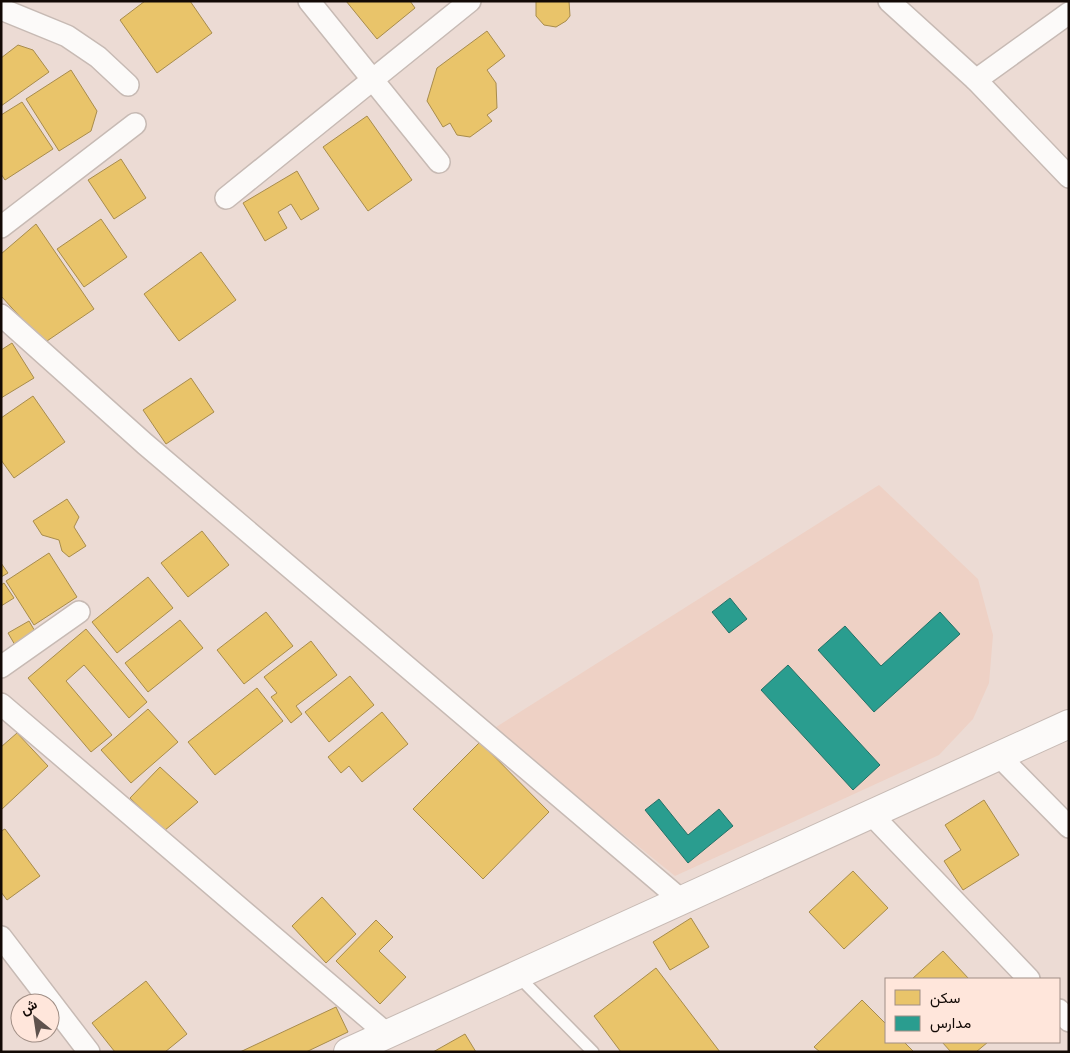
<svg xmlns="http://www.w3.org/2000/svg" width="1070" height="1053" font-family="'Crimson Pro',Vazirmatn,serif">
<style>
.built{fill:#eed1c5}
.homes{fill:#e9c46a;stroke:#a88c4c}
.schools{fill:#2a9d8f;stroke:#237166}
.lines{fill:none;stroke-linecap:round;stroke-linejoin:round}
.service-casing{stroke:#c7bab4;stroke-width:14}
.minor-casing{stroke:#c7bab4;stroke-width:24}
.tertiary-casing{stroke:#c7bab4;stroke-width:30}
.service{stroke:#fcfaf9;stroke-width:11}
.minor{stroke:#fcfaf9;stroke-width:21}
.tertiary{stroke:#fcfaf9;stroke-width:28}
</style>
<rect width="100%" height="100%" fill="#ecdbd4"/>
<!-- built -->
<path class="built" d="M879 485 978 579 993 635 989 683 973 719 939 755 675 876 493 729Z"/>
<!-- homes -->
<g class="homes">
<path d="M145 1H190L212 33 157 73 120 20Z"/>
<path d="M346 1H410L415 8 377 39Z"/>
<path d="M536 1H569L570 16 566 21 556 27 544 25 536 16Z"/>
<path d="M487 31 505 56 487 70 496 83 497 108 487 115 492 121 470 137 457 135 450 123 443 127 427 101 437 68Z"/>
<path d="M18 45 33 50 49 72 1 106V58Z"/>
<path d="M71 70 97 111 91 131 59 151 26 99Z"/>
<path d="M22 102 53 149 5 180 1 174V115Z"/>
<path d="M367 116 412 180 368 211 323 147Z"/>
<path d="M121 159 146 198 114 219 88 180Z"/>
<path d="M297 171 319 209 301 220 291 204 278 212 287 228 265 241 243 203Z"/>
<path d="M101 219 127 257 84 287 57 249Z"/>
<path d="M36 224 94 309 44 343 1 296V254Z"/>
<path d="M201 252 236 300 179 341 144 294Z"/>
<path d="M12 343 34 378 1 398V350Z"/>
<path d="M191 378 214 412 166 444 143 410Z"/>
<path d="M33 396 65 442 14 478 1 460V418Z"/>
<path d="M67 499 79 517 74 527 86 546 69 557 62 551 59 540 42 535 33 521Z"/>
<path d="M202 531 229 565 188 597 161 563Z"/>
<path d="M49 553 77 597 34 625 6 581Z"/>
<path d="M1 563 8 573 1 577Z"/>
<path d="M148 577 173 608 117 653 92 622Z"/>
<path d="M4 583 14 598 1 606V585Z"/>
<path d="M266 612 293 646 244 684 217 650Z"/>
<path d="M180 620 203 648 148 692 125 663Z"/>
<path d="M29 621 36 633 15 645 8 633Z"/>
<path d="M86 629 147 702 129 718 84 665 66 681 112 735 91 752 28 678Z"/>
<path d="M311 641 337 675 296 706 302 714 291 723 271 697 277 693 264 677Z"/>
<path d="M350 676 374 705 329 742 305 712Z"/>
<path d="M257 688 283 721 215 775 188 742Z"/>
<path d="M148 709 178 742 131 783 101 750Z"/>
<path d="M382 712 408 744 362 782 349 766 341 773 328 757Z"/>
<path d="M17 733 48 766 1 810V747Z"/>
<path d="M480 742 549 812 483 879 413 809Z"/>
<path d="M160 767 198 802 164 831 130 798Z"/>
<path d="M984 800 1019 855 963 890 944 861 961 850 945 825Z"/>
<path d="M5 829 40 876 7 900 1 892V831Z"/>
<path d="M853 871 888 908 844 949 809 912Z"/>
<path d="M322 897 356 934 326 963 292 926Z"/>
<path d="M691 918 709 947 670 970 653 942Z"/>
<path d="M376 920 393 937 379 951 406 977 380 1004 336 961Z"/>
<path d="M943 951 969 979H912Z"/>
<path d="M656 968 720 1052H621L594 1016Z"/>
<path d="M146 981 187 1034 165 1052H115L92 1023Z"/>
<path d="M862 1000 886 1024V1042H904L914 1052H820L814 1047Z"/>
<path d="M336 1007 348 1032 306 1052H240Z"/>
<path d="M465 1034 476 1052H433Z"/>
<path d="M942 1042H988L976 1052H951Z"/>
</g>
<!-- schools -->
<g class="schools">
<path d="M730 598 747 619 729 633 712 612Z"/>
<path d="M940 612 960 634 874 712 818 650 845 626 881 666Z"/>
<path d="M788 665 880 765 853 790 761 690Z"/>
<path d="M659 799 688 835 719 809 733 826 688 863 645 810Z"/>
</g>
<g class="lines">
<defs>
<path id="service" d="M517 975 593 1052"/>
<g id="minor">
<path d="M309 1 439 162"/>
<path d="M889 1 976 80 1069 177"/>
<path d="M1 9 67 36 98 57 128 85"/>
<path d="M976 80 1069 13"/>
<path d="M226 198 470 1"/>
<path d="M1 227 135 124"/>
<path d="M1 315 145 444 680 899"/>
<path d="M1 667 79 612"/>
<path d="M1 704 387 1034"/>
<path d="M998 755 1069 827"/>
<path d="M870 813 1029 979"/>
<path d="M1 937 89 1052"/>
<path d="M1059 1010 1069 1021"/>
</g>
<path id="tertiary" d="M348 1052 1069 724"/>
</defs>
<!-- service casing -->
<use href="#service" class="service-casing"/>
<!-- minor casing -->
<use href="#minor" class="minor-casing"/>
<!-- tertiary casing -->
<use href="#tertiary" class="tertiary-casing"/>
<!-- service -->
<use href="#service" class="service"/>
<!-- minor -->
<use href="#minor" class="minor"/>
<!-- tertiary -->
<use href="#tertiary" class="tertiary"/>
</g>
<!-- border -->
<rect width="1070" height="1053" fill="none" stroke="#120905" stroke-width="5"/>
<!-- legend -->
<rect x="885" y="978" width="175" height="65" fill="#ffe6db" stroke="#a08e85"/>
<rect x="895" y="990" width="25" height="15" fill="#e9c46a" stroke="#a08e85"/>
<text x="930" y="1003" font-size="15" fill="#120905">سكن</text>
<rect x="895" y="1016" width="25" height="15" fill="#2a9d8f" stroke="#a08e85"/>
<text x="930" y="1028" font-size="15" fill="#120905">مدارس</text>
<!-- north arrow -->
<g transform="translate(35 1018) rotate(330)"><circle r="24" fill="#ffe6db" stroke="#a08e85"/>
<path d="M0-4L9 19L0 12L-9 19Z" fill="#5e524d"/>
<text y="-8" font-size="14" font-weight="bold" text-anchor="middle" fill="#120905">ش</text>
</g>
</svg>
